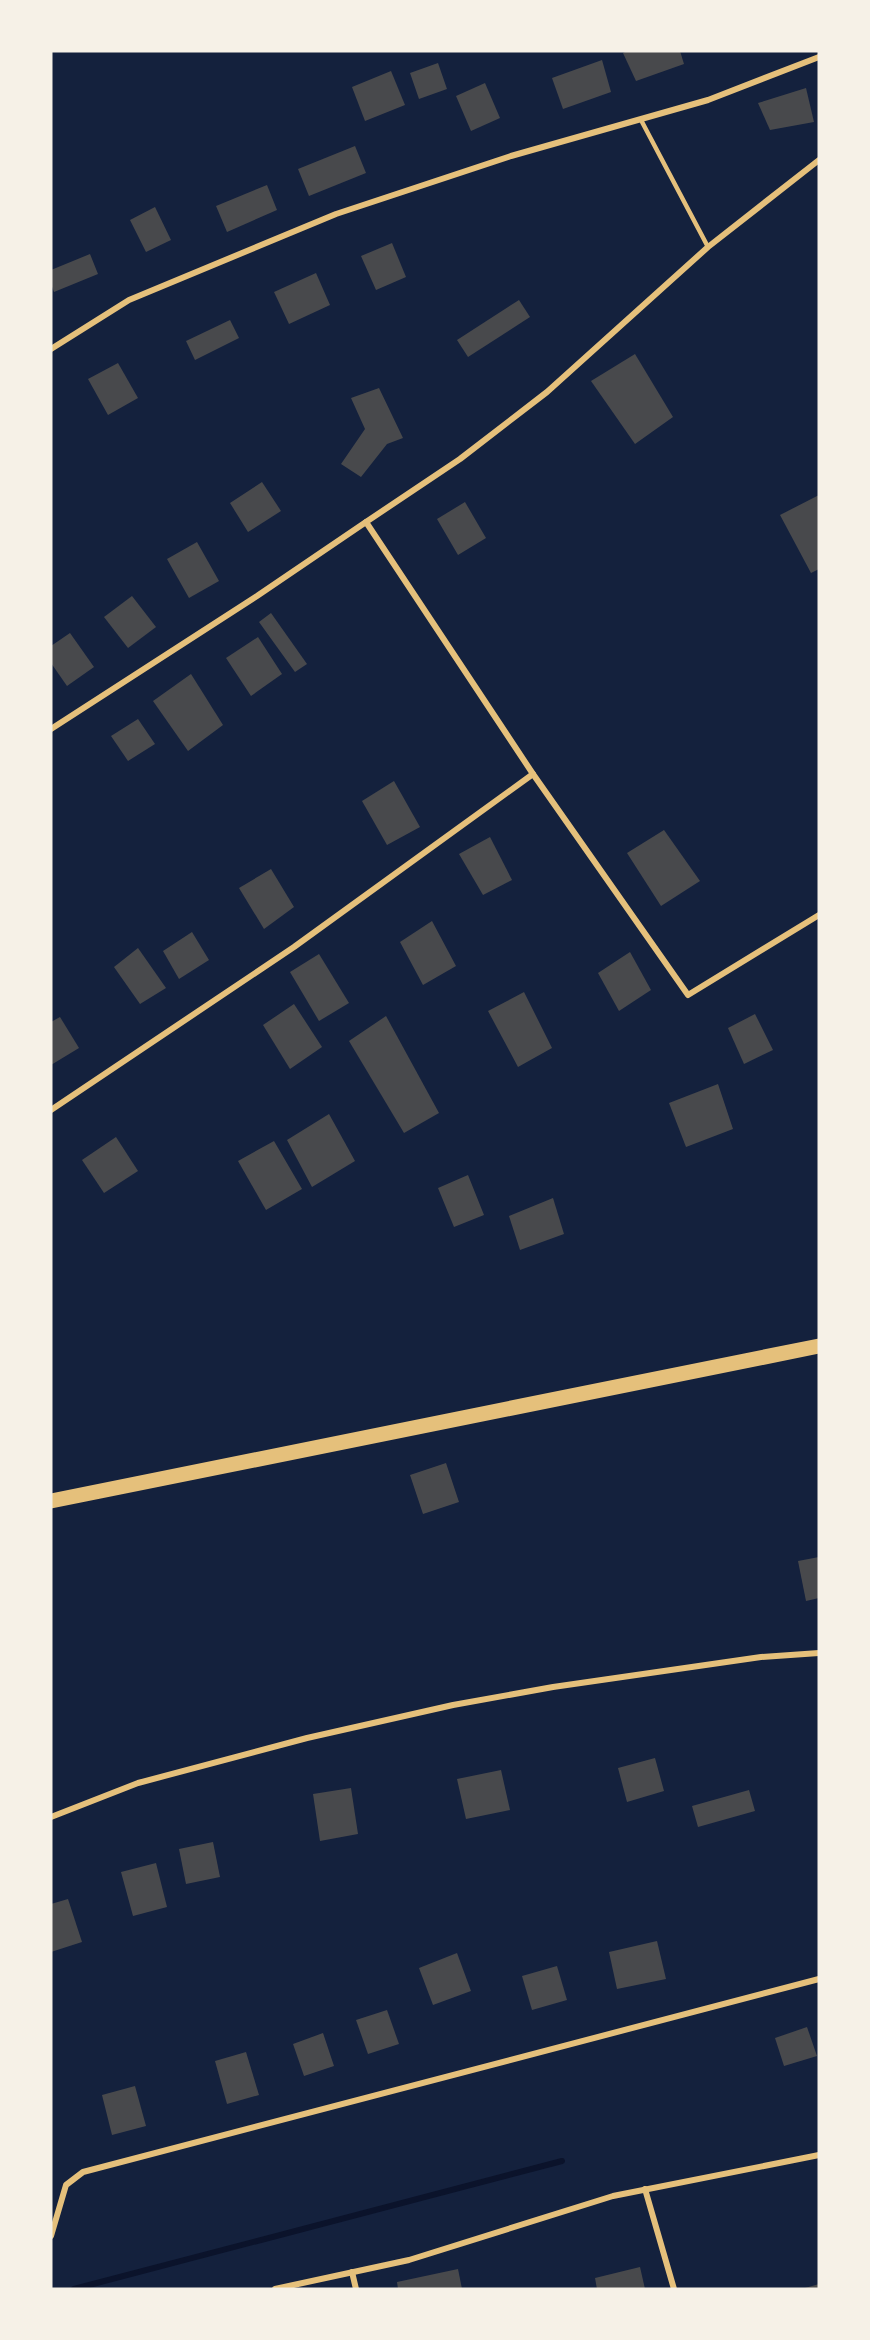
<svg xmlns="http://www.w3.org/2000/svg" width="870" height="2340" font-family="Inter,sans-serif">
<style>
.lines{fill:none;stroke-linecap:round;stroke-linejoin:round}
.stream{stroke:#0b132b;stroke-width:6}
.building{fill:#48494c}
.service{stroke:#e5c07b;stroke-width:4.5}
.minor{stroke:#e5c07b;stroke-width:6}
.primary{stroke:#e5c07b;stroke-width:15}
</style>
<rect width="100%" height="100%" fill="#14213d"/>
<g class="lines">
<!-- stream -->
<path class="stream" d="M74 2289 562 2161"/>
</g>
<!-- building -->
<g class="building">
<path d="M627 51H680L684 64 636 81 623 53Z"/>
<path d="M602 60 611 92 563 109 552 78Z"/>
<path d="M438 63 447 89 419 99 410 73Z"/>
<path d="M391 71 405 105 365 121 352 87Z"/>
<path d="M485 83 500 118 471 131 456 96Z"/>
<path d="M806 88 814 122 770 130 758 103Z"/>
<path d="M355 146 366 173 309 196 298 169Z"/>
<path d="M267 185 277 210 227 232 216 206Z"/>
<path d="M155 207 171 240 146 252 130 220Z"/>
<path d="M392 243 406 277 376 290 361 256Z"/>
<path d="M90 254 98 274 54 292 51 284V270Z"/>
<path d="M316 273 330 305 289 324 274 292Z"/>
<path d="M519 300 530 317 468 357 457 340Z"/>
<path d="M230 320 239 338 195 360 186 341Z"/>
<path d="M635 354 673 417 635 444 591 381Z"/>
<path d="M118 363 138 398 108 415 88 379Z"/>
<path d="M379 388 403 438 387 444 361 477 341 464 365 429 351 398Z"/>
<path d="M262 482 281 511 248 532 230 503Z"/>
<path d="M819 495V569L811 573 780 515Z"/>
<path d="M465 502 486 538 458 555 437 519Z"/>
<path d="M197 542 219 581 189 598 167 559Z"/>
<path d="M132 596 156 627 128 648 104 617Z"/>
<path d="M271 613 307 664 295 672 259 622Z"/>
<path d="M70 633 94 667 67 686 51 663V646Z"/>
<path d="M258 637 282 674 251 696 226 658Z"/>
<path d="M191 674 223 725 188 751 153 701Z"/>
<path d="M138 719 155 744 128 761 111 736Z"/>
<path d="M394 781 420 827 387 845 362 801Z"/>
<path d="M664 830 700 881 661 906 627 853Z"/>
<path d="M490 837 512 880 483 895 459 854Z"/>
<path d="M271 869 294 907 264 929 239 888Z"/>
<path d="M432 921 456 966 423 985 400 942Z"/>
<path d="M192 932 209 960 179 979 163 951Z"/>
<path d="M138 948 166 988 140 1004 114 967Z"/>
<path d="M630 952 651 990 619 1011 598 973Z"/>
<path d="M319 954 349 1003 319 1021 290 972Z"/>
<path d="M524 992 552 1048 518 1067 488 1011Z"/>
<path d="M294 1004 322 1047 290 1069 263 1025Z"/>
<path d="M755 1014 773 1050 744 1064 728 1028Z"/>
<path d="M386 1016 439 1113 404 1133 349 1041Z"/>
<path d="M60 1017 79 1048 51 1065V1022Z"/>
<path d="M718 1084 733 1129 686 1147 669 1103Z"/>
<path d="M329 1114 355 1161 312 1187 287 1140Z"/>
<path d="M116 1137 138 1171 104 1193 82 1160Z"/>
<path d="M274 1141 302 1189 266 1210 238 1161Z"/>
<path d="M468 1175 484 1215 454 1227 438 1188Z"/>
<path d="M553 1198 564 1234 520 1250 509 1216Z"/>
<path d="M446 1463 459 1502 423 1514 410 1475Z"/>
<path d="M819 1557V1598L806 1601 798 1561Z"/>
<path d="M655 1758 664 1791 627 1802 618 1768Z"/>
<path d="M501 1770 510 1810 466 1819 457 1779Z"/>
<path d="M351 1788 358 1834 320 1841 313 1794Z"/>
<path d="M749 1790 755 1811 698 1827 692 1806Z"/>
<path d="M213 1842 220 1877 186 1884 179 1849Z"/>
<path d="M156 1863 167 1907 133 1916 121 1872Z"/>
<path d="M68 1899 82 1942 51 1952V1904Z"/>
<path d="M657 1941 666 1979 617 1989 609 1952Z"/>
<path d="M457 1953 471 1991 433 2005 419 1968Z"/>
<path d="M557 1966 567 2000 532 2010 522 1976Z"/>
<path d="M387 2010 399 2044 368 2054 356 2020Z"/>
<path d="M807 2027 817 2056 784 2066 775 2038Z"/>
<path d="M323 2033 334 2066 304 2076 293 2044Z"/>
<path d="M246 2052 259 2095 227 2104 215 2061Z"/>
<path d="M135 2086 146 2126 112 2135 102 2095Z"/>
<path d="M640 2267 645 2289H597L595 2278Z"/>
<path d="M458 2269 462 2289H398L397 2282Z"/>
<path d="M819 2284V2289H805V2288Z"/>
</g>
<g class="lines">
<!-- service -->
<path class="service" d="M641 120 708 247"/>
<!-- minor -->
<g class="minor">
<path d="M51 349 129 300 336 214 511 156 708 100 819 57"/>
<path d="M51 729 257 596 366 522"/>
<path d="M533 774 688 995 819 915"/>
<path d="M51 1110 294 947 533 774 366 522 460 459 547 392 708 247 819 160"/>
<path d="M51 1817 138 1783 307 1738 453 1705 553 1687 761 1657 819 1653"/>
<path d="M645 2189 674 2289"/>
<path d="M51 2236 66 2185 83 2172 819 1979"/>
<path d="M352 2272 356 2289"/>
<path d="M275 2289 409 2260 613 2196 819 2155"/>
</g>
<!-- primary -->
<path class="primary" d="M51 1501 819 1346"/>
</g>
<!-- border -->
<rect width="870" height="2340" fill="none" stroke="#f6f1e7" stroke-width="105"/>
</svg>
